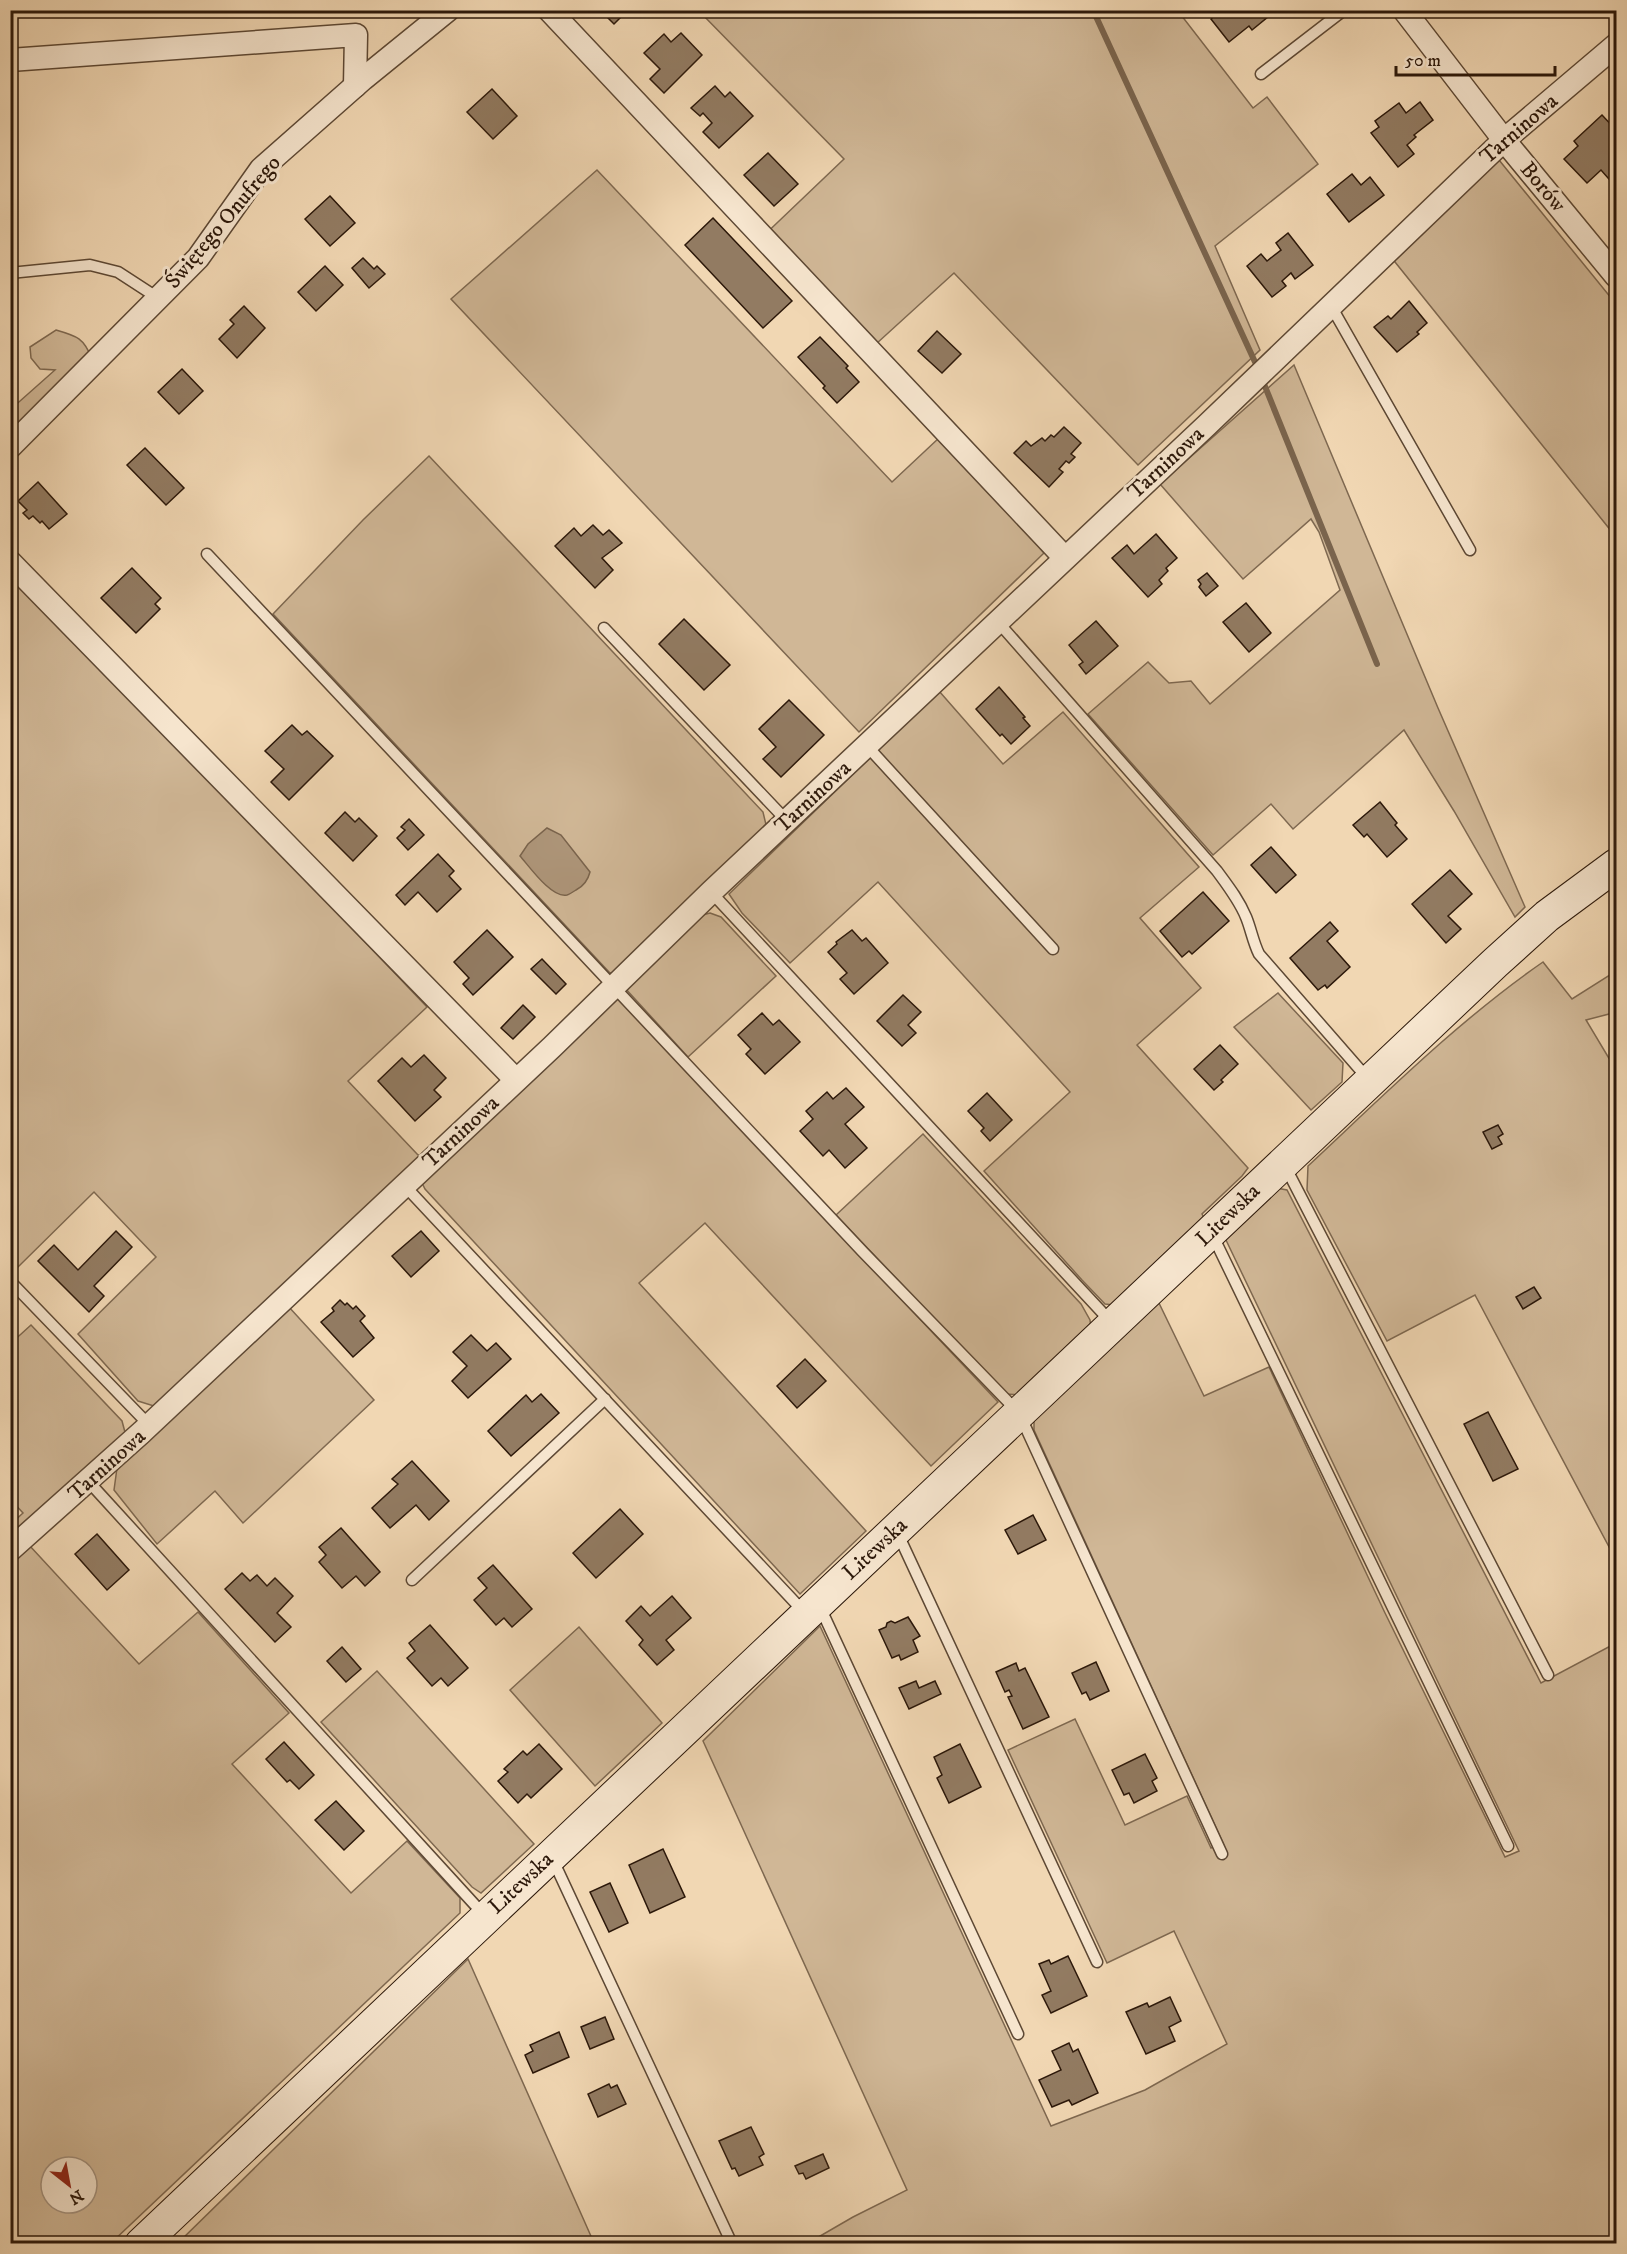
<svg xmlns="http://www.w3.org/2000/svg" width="1627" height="2254" font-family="'IM FELL DW Pica',serif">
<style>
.green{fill:#d0b796;stroke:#7e6850;stroke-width:1.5;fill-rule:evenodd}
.water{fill:#ae967a;stroke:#7a644d;stroke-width:1.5}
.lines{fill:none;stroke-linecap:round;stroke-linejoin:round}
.stream{stroke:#7a644d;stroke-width:6}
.building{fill:#927b62;stroke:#2c180a;stroke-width:1.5}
.lane-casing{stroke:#5d4834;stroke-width:13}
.street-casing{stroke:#5d4834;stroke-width:25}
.secondary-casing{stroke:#2c180a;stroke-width:34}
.lane{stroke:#f6e5ce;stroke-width:10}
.street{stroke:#f6e5ce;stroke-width:22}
.secondary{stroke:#f6e5ce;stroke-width:32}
.labels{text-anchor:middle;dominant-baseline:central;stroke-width:6;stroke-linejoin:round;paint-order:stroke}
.street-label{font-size:22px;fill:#2c180a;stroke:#f6e5ce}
</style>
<rect width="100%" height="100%" fill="#f1d7b3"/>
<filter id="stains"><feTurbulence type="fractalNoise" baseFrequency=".00333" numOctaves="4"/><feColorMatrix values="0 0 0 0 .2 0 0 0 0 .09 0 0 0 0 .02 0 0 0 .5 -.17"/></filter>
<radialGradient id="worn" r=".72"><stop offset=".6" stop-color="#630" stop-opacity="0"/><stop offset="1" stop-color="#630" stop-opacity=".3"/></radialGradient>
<!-- green -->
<g class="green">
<path d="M699 11H1178L1253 108 1267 97 1318 164 1215 246 1260 350 1138 465 954 273 876 344 1044 553 859 732 451 299 597 170 892 482 940 437 755 244 844 159Z"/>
<path d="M1499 160 1616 304V537L1391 257Z"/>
<path d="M56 330C77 336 84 338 92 359L11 439V409L55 370 40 369 31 358 30 347Z"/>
<path d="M1294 365 1438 708 1525 907 1515 917 1454 811 1404 730 1293 829 1271 804 1213 855 1088 714 1148 662 1169 683 1191 681 1210 704 1340 590 1319 532 1311 519 1243 579 1160 484Z"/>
<path d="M429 456 763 812 767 829 619 972 610 973 273 614 363 520Z"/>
<path d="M10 569 427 1007 348 1081 418 1155H424L157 1407 138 1401 78 1334 156 1257 94 1192 16 1269 11 1263Z"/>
<path d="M939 691 1003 764 1063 712 1199 867 1140 918 1201 988 1137 1045 1248 1168 1242 1176 1202 1214 1205 1220 1114 1305 1105 1304 1082 1280 984 1171 1070 1092 878 882 790 963 742 913 729 894Z"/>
<path d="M710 913 721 917 776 976 688 1057 624 987 699 916Z"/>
<path d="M1543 962 1572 999 1616 971V1009L1609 1014 1586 1020 1616 1070V1560L1475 1295 1387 1341 1307 1190 1308 1166C1383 1096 1459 1020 1543 962Z"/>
<path d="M1278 993 1343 1063 1342 1082 1311 1110 1234 1027Z"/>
<path d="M615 995 998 1402 931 1466 705 1223 639 1283 866 1531 800 1594 425 1189 421 1181Z"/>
<path d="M923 1134 1081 1304 1090 1320 1091 1329 1021 1395 1006 1394 836 1215Z"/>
<path d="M1276 1188 1287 1190 1541 1683 1616 1643V2243H808L853 2217 907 2190 703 1741 820 1626 1051 2126 1145 2090 1227 2044 1174 1931 1107 1963 1008 1750 1075 1719 1125 1825 1187 1796 1211 1848 1223 1843 1034 1430V1417L1157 1299 1204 1396 1269 1367 1385 1613 1505 1857 1519 1851 1225 1238Z"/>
<path d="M288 1306 374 1400 243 1523 215 1491 157 1544 114 1490 117 1468Z"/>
<path d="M31 1325 122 1421 126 1436 11 1538V1524L23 1513 11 1500 10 1344Z"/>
<path d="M29 1545 139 1664 198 1612 289 1713 232 1764 351 1893 407 1841 460 1898V1913L111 2243 11 2244 10 1562ZM51 2167H87V2203H51Z"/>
<path d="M579 1627 662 1723 595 1786 510 1690Z"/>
<path d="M377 1671 534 1844 481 1893 472 1887 321 1722Z"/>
<path d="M468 1959 594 2243H178Z"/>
</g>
<!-- water -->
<path class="water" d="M547 828 561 835 590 872C588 880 584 886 576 890 573 892 570 894 567 895 552 899 529 866 520 856L528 844Z"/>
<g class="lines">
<!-- stream -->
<g class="stream">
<path d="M1093 10 1255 362"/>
<path d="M1264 384 1377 664"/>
</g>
</g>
<!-- building -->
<g class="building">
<path d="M17 10H56L57 12 17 14Z"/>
<path d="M597 10H628L614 24 601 11 599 13Z"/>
<path d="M1221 10H1265L1269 16 1252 30 1249 26 1229 42 1211 19Z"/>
<path d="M681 33 702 55 664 93 650 79 660 69 644 53 664 34 671 42Z"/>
<path d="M715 86 725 97 730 92 753 116 719 148 703 132 712 123 703 113 700 116 691 108Z"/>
<path d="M492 89 517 116 493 139 467 112Z"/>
<path d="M1420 102 1433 120 1414 135 1416 137 1407 145 1414 154 1398 167 1371 133 1379 127 1375 121 1399 103 1406 113Z"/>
<path d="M1602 115 1616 130V187L1601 170 1587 183 1564 159 1578 146 1574 141Z"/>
<path d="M768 153 798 184 774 206 744 175Z"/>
<path d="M1352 174 1361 185 1370 177 1384 195 1349 222 1327 194Z"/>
<path d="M330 196 355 223 330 246 305 219Z"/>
<path d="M713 218 792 301 763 328 685 245Z"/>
<path d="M1288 233 1313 265 1295 279 1291 273 1282 281 1286 286 1272 297 1247 266 1261 254 1267 261 1281 250 1276 243Z"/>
<path d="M363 258 374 269 377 266 385 274 369 288 352 268Z"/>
<path d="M325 266 343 285 316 311 298 292Z"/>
<path d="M1409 301 1427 323 1417 332 1419 334 1397 352 1374 327 1388 316 1391 319Z"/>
<path d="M244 306 265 328 237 358 219 339 234 324 230 320Z"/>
<path d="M937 331 961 354 942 373 918 351Z"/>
<path d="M820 337 848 366 846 368 859 382 837 403 823 388 825 386 798 357Z"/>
<path d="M182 369 203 391 179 414 158 392Z"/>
<path d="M1064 427 1081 443 1071 454 1075 457 1069 463 1066 461 1059 469 1063 472 1049 487 1014 453 1026 441 1031 446 1042 438 1045 441 1051 435 1054 437Z"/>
<path d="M145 448 184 488 166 505 127 465Z"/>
<path d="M38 482 67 514 49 529 42 521 40 523 33 516 29 519 23 513 27 510 18 501Z"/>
<path d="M593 525 603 535 609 530 622 543 602 558 613 570 595 588 555 546 574 528 581 536Z"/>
<path d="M1156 534 1177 558 1166 568 1168 571 1159 580 1162 584 1148 597 1112 558 1127 545 1134 554Z"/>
<path d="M132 568 161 598 155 604 160 609 136 633 101 598Z"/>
<path d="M1207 573 1218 586 1206 596 1199 587 1201 584 1198 580Z"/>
<path d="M1246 603 1271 633 1249 652 1223 622Z"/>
<path d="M684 619 730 665 704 690 659 644Z"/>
<path d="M1096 621 1118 646 1086 674 1079 665 1083 662 1069 645Z"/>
<path d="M999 687 1025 717 1023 718 1030 726 1011 744 1002 734 1000 736 976 709Z"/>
<path d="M789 700 824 735 781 777 763 759 776 747 759 729Z"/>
<path d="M292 725 302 735 307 731 333 756 289 800 271 782 284 769 265 751Z"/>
<path d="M1380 802 1397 823 1395 825 1407 839 1387 857 1367 834 1364 837 1353 825Z"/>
<path d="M345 812 355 822 359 818 377 836 353 861 325 833Z"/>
<path d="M409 819 424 835 408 850 397 838 405 830 401 827Z"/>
<path d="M1271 847 1296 875 1276 893 1251 865Z"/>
<path d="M438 854 454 871 449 876 461 889 437 912 418 892 405 905 396 895Z"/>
<path d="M1450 870 1472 894 1448 916 1461 929 1446 943 1412 904Z"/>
<path d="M1203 892 1229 921 1192 954 1189 951 1182 957 1160 931Z"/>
<path d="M1330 922 1338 931 1327 941 1350 967 1327 988 1325 985 1318 990 1290 958Z"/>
<path d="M487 930 513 957 473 995 463 984 469 978 454 962Z"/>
<path d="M852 930 862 941 866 938 888 963 854 994 840 979 847 973 828 952 837 944 836 942Z"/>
<path d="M542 959 566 984 556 994 531 969Z"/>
<path d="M903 995 921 1012 908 1025 916 1033 902 1046 877 1021Z"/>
<path d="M523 1005 535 1017 513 1039 501 1028Z"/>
<path d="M762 1013 773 1025 779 1020 800 1042 765 1074 746 1054 751 1049 738 1035Z"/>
<path d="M1220 1045 1238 1064 1221 1080 1223 1082 1214 1090 1194 1069Z"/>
<path d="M424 1055 446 1078 434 1090 441 1097 415 1121 378 1081 402 1058 411 1067Z"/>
<path d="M846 1088 864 1107 845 1124 867 1148 845 1168 829 1150 823 1156 800 1131 813 1119 806 1111 827 1092 833 1099Z"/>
<path d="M987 1093 1012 1120 990 1141 981 1131 984 1128 968 1111Z"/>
<path d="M1498 1125 1503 1134 1498 1137 1502 1144 1492 1149 1483 1132Z"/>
<path d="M116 1231 132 1247 94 1286 104 1296 89 1312 38 1261 54 1245 78 1270Z"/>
<path d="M421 1231 439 1251 411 1277 392 1256Z"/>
<path d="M1534 1287 1541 1298 1523 1309 1516 1297Z"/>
<path d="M340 1300 345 1305 347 1303 353 1309 356 1306 365 1316 360 1321 374 1338 353 1357 321 1322 334 1311 332 1308Z"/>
<path d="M471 1335 487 1351 496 1343 511 1359 468 1398 452 1381 467 1366 453 1352Z"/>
<path d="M805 1359 826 1381 797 1408 777 1386Z"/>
<path d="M541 1394 559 1413 511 1456 488 1431 526 1395 532 1402Z"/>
<path d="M1488 1412 1518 1469 1493 1481 1464 1424Z"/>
<path d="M412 1461 449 1501 429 1520 416 1505 390 1528 372 1508 398 1484 392 1479Z"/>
<path d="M620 1509 643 1534 596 1578 573 1553Z"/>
<path d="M1033 1515 1046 1540 1018 1554 1005 1530Z"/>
<path d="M341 1528 380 1572 365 1586 356 1576 342 1588 319 1562 326 1555 319 1547Z"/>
<path d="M97 1534 129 1570 107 1590 75 1554Z"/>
<path d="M493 1565 532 1609 512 1627 504 1618 496 1625 474 1600 487 1588 478 1578Z"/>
<path d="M242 1573 250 1581 257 1575 267 1586 275 1578 293 1596 277 1613 291 1627 275 1642 225 1589Z"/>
<path d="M672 1596 691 1618 666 1640 674 1650 657 1665 639 1645 643 1640 626 1621 641 1606 650 1616Z"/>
<path d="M908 1617 920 1636 913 1640 918 1652 901 1660 899 1655 892 1658 879 1630 886 1627 887 1623 891 1621 895 1623Z"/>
<path d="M430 1625 468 1668 448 1686 441 1678 432 1686 407 1658 415 1651 409 1643Z"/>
<path d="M342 1647 361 1669 346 1682 327 1661Z"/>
<path d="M1096 1662 1109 1691 1090 1700 1086 1692 1082 1694 1072 1673Z"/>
<path d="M1016 1663 1019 1671 1025 1668 1049 1717 1023 1729 1008 1697 1012 1696 1009 1690 1005 1692 996 1672Z"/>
<path d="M916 1681 919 1688 935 1681 941 1694 909 1709 899 1688Z"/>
<path d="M284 1742 314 1775 299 1789 290 1780 287 1782 266 1759Z"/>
<path d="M539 1744 562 1769 531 1798 527 1794 518 1803 498 1781 508 1772 504 1769 523 1751 527 1755Z"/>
<path d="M960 1744 981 1787 949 1803 937 1778 942 1775 934 1757Z"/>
<path d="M1145 1754 1157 1778 1152 1781 1157 1791 1134 1803 1129 1793 1124 1795 1112 1770Z"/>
<path d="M336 1801 364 1831 344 1850 315 1820Z"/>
<path d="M663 1849 685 1897 650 1913 629 1865Z"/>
<path d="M610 1883 628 1923 609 1932 590 1892Z"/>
<path d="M1068 1956 1087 1996 1051 2013 1042 1995 1051 1991 1039 1964 1049 1960 1051 1964Z"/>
<path d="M1170 1997 1181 2021 1169 2027 1175 2041 1146 2054 1126 2012 1147 2003 1149 2007Z"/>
<path d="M605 2017 614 2039 590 2049 581 2027Z"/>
<path d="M559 2032 569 2057 533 2073 525 2055 533 2051 530 2045Z"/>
<path d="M1069 2043 1073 2052 1078 2049 1098 2093 1072 2105 1069 2100 1052 2107 1039 2080 1061 2070 1052 2051Z"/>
<path d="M609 2084 611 2088 617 2085 626 2104 598 2117 588 2094Z"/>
<path d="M751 2127 764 2154 759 2157 763 2165 739 2176 735 2168 732 2169 719 2141Z"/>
<path d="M823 2154 829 2168 806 2179 803 2173 799 2174 795 2166Z"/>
</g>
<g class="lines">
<defs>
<g id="lane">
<path d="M1261 74 1344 10"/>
<path d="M10 273 90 265 118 272 158 298"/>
<path d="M1331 306 1470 550"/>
<path d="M207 554 863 1252 1019 1413 1222 1854"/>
<path d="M998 622 1217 871C1228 886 1239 900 1246 917 1251 929 1253 942 1259 954L1369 1080"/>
<path d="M604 628 787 821"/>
<path d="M867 746 1053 949"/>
<path d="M711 892 1112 1323"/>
<path d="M1285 1166 1548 1675"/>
<path d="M404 1185 804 1612"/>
<path d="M1213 1236 1508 1846"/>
<path d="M10 1281 150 1426"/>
<path d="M89 1482 485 1916"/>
<path d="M897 1532 1097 1962"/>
<path d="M412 1580 605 1399"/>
<path d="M820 1607 1018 2034"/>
<path d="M553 1860 732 2244"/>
</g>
<g id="street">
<path d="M549 10 1065 558"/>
<path d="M1404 10 1504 140 1616 276"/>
<path d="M10 60 356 35 355 86"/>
<path d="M10 447 198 258 261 169 363 79 448 10"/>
<path d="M10 562 516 1080"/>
<path d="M10 1550 142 1432 552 1047 711 892 1207 425 1504 140 1616 45"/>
</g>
<path id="secondary" d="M141 2244 1495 963 1547 916 1616 865"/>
</defs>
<!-- lane casing -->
<use href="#lane" class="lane-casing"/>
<!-- street casing -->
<use href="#street" class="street-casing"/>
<!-- secondary casing -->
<use href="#secondary" class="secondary-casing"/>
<!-- lane -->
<use href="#lane" class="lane"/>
<!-- street -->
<use href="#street" class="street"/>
<!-- secondary -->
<use href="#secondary" class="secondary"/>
</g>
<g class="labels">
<!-- street labels -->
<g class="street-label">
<text transform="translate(1519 129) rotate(-41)">Tarninowa</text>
<text transform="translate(1543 187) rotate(50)">Borów</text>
<text transform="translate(223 222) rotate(-50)">Świętego Onufrego</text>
<text transform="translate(1166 463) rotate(-43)">Tarninowa</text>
<text transform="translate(813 797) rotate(-43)">Tarninowa</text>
<text transform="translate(461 1132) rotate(-43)">Tarninowa</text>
<text transform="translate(1228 1215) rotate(-44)">Litewska</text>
<text transform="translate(107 1465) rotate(-42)">Tarninowa</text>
<text transform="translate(875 1549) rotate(-43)">Litewska</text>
<text transform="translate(521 1883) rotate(-43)">Litewska</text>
</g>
</g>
<!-- margin -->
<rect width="1627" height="2254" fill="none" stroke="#f1d7b3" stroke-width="36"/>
<rect x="12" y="12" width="1603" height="2230" fill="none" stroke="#2c180a" stroke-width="3"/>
<rect x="18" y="18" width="1591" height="2218" fill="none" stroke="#2c180a" stroke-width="1.5"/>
<!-- north arrow -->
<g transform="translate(69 2185) rotate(149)"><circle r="28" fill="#f6e5ce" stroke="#a59380" stroke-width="1.5"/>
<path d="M0-4.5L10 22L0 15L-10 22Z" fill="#8f2418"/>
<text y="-9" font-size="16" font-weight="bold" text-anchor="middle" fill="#2c180a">N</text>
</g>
<!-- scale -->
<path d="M1396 66v9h159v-9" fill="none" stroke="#2c180a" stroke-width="3"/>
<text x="1405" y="66" font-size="18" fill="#2c180a" stroke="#f6e5ce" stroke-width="4.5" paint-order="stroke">50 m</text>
<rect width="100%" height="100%" filter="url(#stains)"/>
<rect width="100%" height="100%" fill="url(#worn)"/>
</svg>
